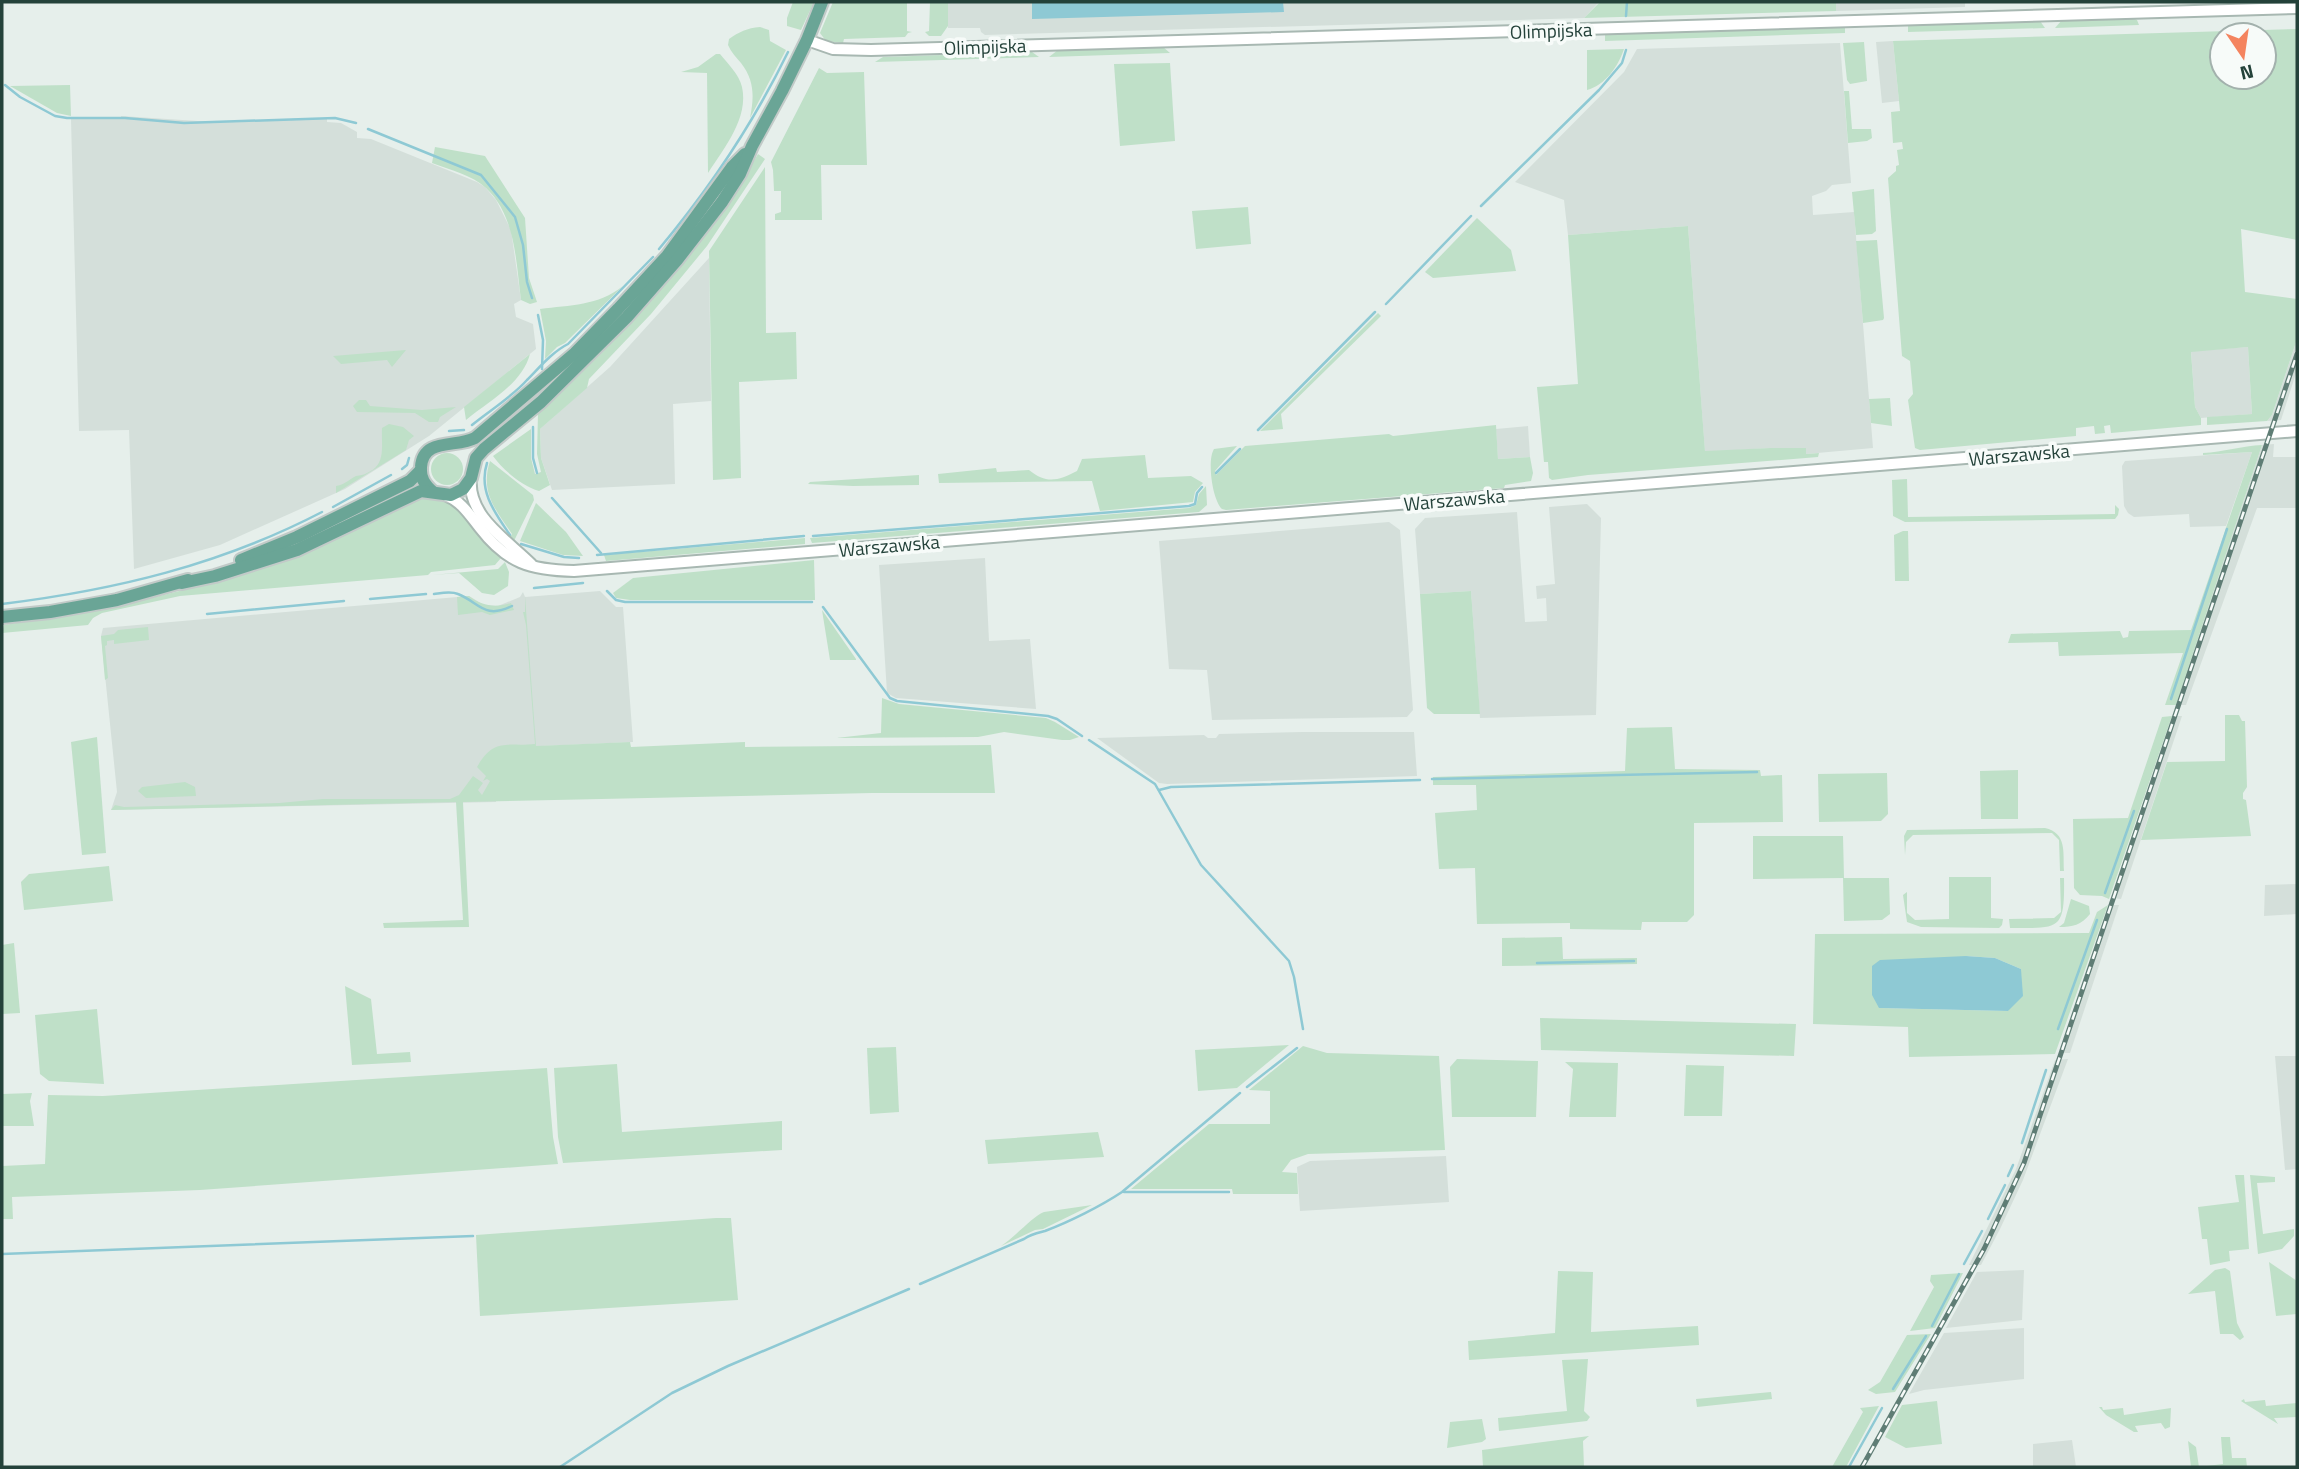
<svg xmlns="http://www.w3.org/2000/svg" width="2299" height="1469" font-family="'Titillium Web',sans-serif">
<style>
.built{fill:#d4dfda}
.green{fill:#bfe0c8;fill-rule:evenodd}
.water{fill:#8ec9d4}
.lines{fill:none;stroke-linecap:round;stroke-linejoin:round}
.stream{stroke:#8ec9d4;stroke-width:2.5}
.tertiary-casing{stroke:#a8b8b2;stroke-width:14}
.primary-casing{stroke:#c2cac8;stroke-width:16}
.tertiary{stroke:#fff;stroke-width:10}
.primary{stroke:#6aa596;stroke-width:12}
.rail-casing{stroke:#5f7d75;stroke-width:5}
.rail{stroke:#f7fbf9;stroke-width:2.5;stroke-dasharray:8;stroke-linecap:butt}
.labels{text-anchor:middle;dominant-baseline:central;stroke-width:7;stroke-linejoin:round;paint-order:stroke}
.street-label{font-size:19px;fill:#24423a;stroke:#f7fbf9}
</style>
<rect width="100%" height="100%" fill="#e6efeb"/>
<!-- built -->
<g class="built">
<path d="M948 2H1599L1584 18 985 35 981 32 980 28H948Z"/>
<path d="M1836 2H1965V7L1836 11Z"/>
<path d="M1893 41 1899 101 1882 103 1876 42Z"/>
<path d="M1840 43 1851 183 1832 185 1826 191 1812 196 1813 215 1854 212 1873 448 1806 454 1805 448H1770L1705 452 1688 226 1568 235 1564 200 1515 182 1624 72 1637 49Z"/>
<path d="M121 116 213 122 327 118V122L341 123 357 132V138L371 139 477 182 485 187 496 200 511 230 521 300 514 304 516 317 533 324 536 349 429 436 345 489 220 545 134 569 129 430 79 431 71 119H121Z"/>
<path d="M709 258 711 401 673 404 675 484 552 490 541 458 540 429 610 367Z"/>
<path d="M2297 339V370L2281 420 2267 421 2272 415Z"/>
<path d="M2248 347 2252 414 2201 418 2195 407 2191 351Z"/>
<path d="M1528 426 1530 457 1498 459 1496 429Z"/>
<path d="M2274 444 2273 457H2297V508H2257L2186 705H2176L2262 445Z"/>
<path d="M2252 452 2226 526 2190 527 2189 514 2134 517 2128 513 2124 506 2122 466 2125 461Z"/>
<path d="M1587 504 1601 518 1596 715 1480 718 1471 591 1420 594 1415 529 1425 518 1517 512 1525 622 1547 621 1546 598 1537 599 1536 586 1555 584 1549 507Z"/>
<path d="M1389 522 1400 530 1413 710 1407 717 1212 720 1207 670 1169 669 1159 541Z"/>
<path d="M985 558 989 641 1030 639 1036 709 896 698 887 693 879 565Z"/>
<path d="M600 591 616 607H623L633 742 494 748 496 802 111 810 117 792 101 636 103 628 469 596 484 605 498 606 520 597 523 592 525 597Z"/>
<path d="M2175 716H2182L2121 899 2113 898Z"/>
<path d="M1302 732H1414L1417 776 1167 784 1159 783 1097 738 1204 735 1208 738H1216L1219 734Z"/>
<path d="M2297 884V914L2264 916 2265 885Z"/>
<path d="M2111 905H2119L2070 1053H2061Z"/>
<path d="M2275 1056H2297V1169L2285 1170Z"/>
<path d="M2068 1059 2023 1180 2000 1229 1981 1265H1969L2016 1169 2055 1060Z"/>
<path d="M1446 1156 1449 1202 1300 1211 1297 1167 1310 1161Z"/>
<path d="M2024 1270 2022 1320 1946 1328 1977 1272Z"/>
<path d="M2024 1328V1379L1924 1390 1909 1394 1944 1333Z"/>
<path d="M2072 1440 2076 1467H2033V1444Z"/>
</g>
<!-- green -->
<g class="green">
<path d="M793 2H814L801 30 787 26V18Z"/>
<path d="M833 2H907V31L912 32 908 33 905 37 844 39 843 43 826 41 820 33Z"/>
<path d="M930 2H948V26L941 36H929L925 32 929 31Z"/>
<path d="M1600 2H1836V11L1584 18Z"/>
<path d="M2132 18 2137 20 2139 25 2055 28 2062 20Z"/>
<path d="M2040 21 2045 28 1908 32V25Z"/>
<path d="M760 27 769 30 770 41 786 50 750 118C754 98 755 81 741 63 736 57 731 52 728 45L729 39C739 32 747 28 760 27Z"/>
<path d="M1845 27V33L1605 41V34Z"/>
<path d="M2297 29V240L2241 229 2245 292 2297 299V339L2272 415 2267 421 2207 425V417L2252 414 2248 347 2191 352 2195 407 2201 418V425L2111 433 2110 425 2104 426 2105 433 2095 434 2094 426 2076 428V436L1920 450 1915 448 1908 400 1913 394 1910 361 1902 356 1888 178 1896 171V166L1899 165 1897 150 1903 149 1902 142 1893 143 1891 112 1900 111 1893 41ZM2222 35H2264V77H2222Z"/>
<path d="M1864 42 1867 81 1850 84 1847 80 1843 43Z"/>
<path d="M1163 47 1170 53 1049 57 1058 50Z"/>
<path d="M1624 49C1618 67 1605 85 1587 90V50Z"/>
<path d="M1032 52 1039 57 875 62 883 57Z"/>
<path d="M716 54H720C728 64 739 74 742 87 749 118 724 148 708 173L707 73 681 72 698 67Z"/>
<path d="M1170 63 1175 141 1120 146 1114 64Z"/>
<path d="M819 68 827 73 864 72 867 165H821L822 220H775V214L781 212V191H774L773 170 771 162Z"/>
<path d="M70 85 71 116 57 113 10 86Z"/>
<path d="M1844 91H1849L1852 129H1871L1872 138 1867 141 1848 143Z"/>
<path d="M435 147 485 156 525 218 529 278 537 302 530 304 521 300C516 263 516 216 486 188 472 175 450 170 432 163Z"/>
<path d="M758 154 765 159 707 246 651 314 589 379 587 388 540 429 541 458 550 485 539 491C522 486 503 470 493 456L531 429V458L535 474 541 472 537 454 538 413C627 333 697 257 758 154Z"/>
<path d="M765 167 766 333 796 332 797 379 739 382 741 478 713 480 709 251Z"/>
<path d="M1874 189 1876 231 1872 234 1856 235 1852 192Z"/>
<path d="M1248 207 1251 244 1196 249 1192 211Z"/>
<path d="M1477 218 1511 250 1516 271 1433 278 1425 272Z"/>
<path d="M1688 226 1705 451 1770 448H1806V454L1819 453 1818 457 1588 475 1552 480 1549 478 1548 462H1544L1537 387 1578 384 1568 235Z"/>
<path d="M1877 240 1884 318 1883 320 1863 323 1856 241Z"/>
<path d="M623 286 565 343 557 347 545 359 546 341 540 309C570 305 598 306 623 286Z"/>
<path d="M1378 313 1381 316 1281 414 1283 429 1260 431Z"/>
<path d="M406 350 392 367 387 360 341 364 333 356Z"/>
<path d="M530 354C522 384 489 401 466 420L464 407Z"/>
<path d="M1890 398 1892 426 1871 423 1869 399Z"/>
<path d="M359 400H366L370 406 422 410 456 407 440 417 438 422H429L415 413 357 412 353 406Z"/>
<path d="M389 424 403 427 414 436 409 440 406 450 336 493V486C346 484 348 480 356 476 360 475 364 475 367 473 387 465 381 445 382 428Z"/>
<path d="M1496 425 1498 459 1530 457 1533 473 1531 481 1505 485 1504 488 1226 510 1222 509C1212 499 1207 460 1214 449L1237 446 1215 471 1216 475 1245 446 1389 434 1393 436Z"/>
<path d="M2262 445 2176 705H2165L2183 653 2059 656 2058 642 2008 643 2011 634 2120 631 2123 638 2128 637 2129 631 2191 630 2252 452 2203 455V453C2223 452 2242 446 2262 445Z"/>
<circle cx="447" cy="469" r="16"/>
<path d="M1145 455 1148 478 1191 476 1203 483 1195 492 1193 502 1100 511 1092 481 939 483 938 474 996 468 997 472 1029 470C1046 484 1058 481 1077 471L1082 459Z"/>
<path d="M490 461 533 495 534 500 513 543 509 539 512 534C495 509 480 492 490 461Z"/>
<path d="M919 475V485L853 486 808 484 810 482Z"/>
<path d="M1907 479 1908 517 2115 514V505L2119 509 2118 515 2115 519 1905 522 1893 516 1892 480Z"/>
<path d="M1206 486 1207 505 1199 512 812 543 810 538 1189 508 1196 505 1199 494Z"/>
<path d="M424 497 455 505 501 558 495 565 431 572 428 575 180 596 102 613 93 618 88 625 2 633 4 625 112 608 191 588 216 581Z"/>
<path d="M536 503 566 532 583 556 563 555 520 541Z"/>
<path d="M1903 531H1908L1909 581H1895L1894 535Z"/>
<path d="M805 538V544L606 561 604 555Z"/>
<path d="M814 560 815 600H630L616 598 613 593 633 578Z"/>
<path d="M505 562 509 572 508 586 494 595 482 593 459 573 432 575 498 569Z"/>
<path d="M1471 591 1480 714H1434L1427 708 1420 594Z"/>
<path d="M469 596C482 606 495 608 511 603L514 610 490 615 482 612 458 615 457 597Z"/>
<path d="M525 596 536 746 630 742 631 747 745 742V747L991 745 995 793H872L463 802 469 927 384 928 383 923 463 920 456 802 111 810 115 805 124 807 279 803 323 799H450L459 795 473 776 483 783 478 790 482 795 490 781 487 779 483 781 486 776 477 767C494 737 506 747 535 744L526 625 523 612H525Z"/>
<path d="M822 610 856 659V660H830Z"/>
<path d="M148 627 149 640 114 644V640L107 641V645L105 646 108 678 105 680 101 636 114 634 118 630Z"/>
<path d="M882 698 899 704 1046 718 1055 722 1079 737 1070 740H1062L1004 732 978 737 836 738 881 733Z"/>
<path d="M2225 715H2239L2242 721H2245L2247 787 2243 793V799L2246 800 2251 836 2141 840 2167 762 2225 761Z"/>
<path d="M2172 716 2109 899 2102 896 2080 895 2074 888 2073 819 2128 818 2162 717Z"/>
<path d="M1672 727 1675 769 1760 770 1761 776 1782 775 1783 822 1694 823V915L1687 922H1642L1641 930 1570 929V923L1477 924 1475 868 1439 869 1435 813 1477 810 1476 785H1433V777L1625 771 1627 728Z"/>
<path d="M97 737 106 853 82 855 71 742Z"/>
<path d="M2018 770V819H1981L1980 771Z"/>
<path d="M1887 773 1888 814 1881 821 1819 822 1818 774Z"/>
<path d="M185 782 195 787 196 796 146 798 138 791 142 787Z"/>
<path d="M2045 828C2067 833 2063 852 2064 871H2060L2059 840 2052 833 1913 835 1906 842 1905 855 1904 836 1907 830Z"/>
<path d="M1753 836H1843L1844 878H1889L1890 914 1882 920 1844 921 1843 878 1753 879Z"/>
<path d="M109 866 113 901 24 910 21 882 29 874Z"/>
<path d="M1949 877H1991V918L2003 919 2002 925 1999 928 1921 927 1907 922 1903 895 1907 892V913L1915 920 1949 919Z"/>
<path d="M2060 878H2064C2065 932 2059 928 2010 928L2009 919 2054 918 2061 912Z"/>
<path d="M2071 899 2089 906 2090 914C2081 925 2073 927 2059 927L2064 923Z"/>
<path d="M2108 905 2055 1054 1909 1057 1908 1027 1813 1024 1815 934 2089 933 2097 912ZM1966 956 1995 958 2021 969 2008 1011 1879 1008Z"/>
<path d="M1562 937 1563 959 1637 958V964L1502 966V938Z"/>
<path d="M14 943 20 1013 2 1014V945Z"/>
<path d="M345 986 371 999 377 1054 410 1052 411 1062 352 1065Z"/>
<path d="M97 1009 104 1084 49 1081 40 1074 35 1015Z"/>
<path d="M1540 1018 1796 1024 1794 1056 1541 1050Z"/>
<path d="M1289 1045 1237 1088 1198 1091 1195 1050Z"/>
<path d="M1303 1046 1327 1053 1439 1056 1445 1150 1308 1154 1291 1160 1282 1172 1297 1173 1298 1194H1233L1232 1189H1131L1209 1124H1270V1091L1249 1090Z"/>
<path d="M896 1047 899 1112 870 1114 867 1048Z"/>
<path d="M1457 1059 1538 1061 1536 1117H1452L1450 1067Z"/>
<path d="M1565 1062 1618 1063 1616 1117H1569L1573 1069Z"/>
<path d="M617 1064 622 1132 782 1121V1150L563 1163 558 1137 554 1068Z"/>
<path d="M1686 1065 1724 1066 1722 1116H1684Z"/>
<path d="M547 1068 553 1137 558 1164 200 1190 12 1197 13 1219H2V1166L45 1164 48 1095 103 1096Z"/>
<path d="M32 1093 30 1101 34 1126H2V1094Z"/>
<path d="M1098 1132 1104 1157 988 1164 985 1140Z"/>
<path d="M2235 1175H2244L2249 1249 2229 1251 2230 1261 2210 1265 2207 1239H2202L2198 1207 2239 1202Z"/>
<path d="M2250 1175 2275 1177V1182L2257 1183 2263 1234 2294 1229V1236L2282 1249 2258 1254Z"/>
<path d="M1092 1205 1043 1229 1035 1230 1001 1246C1014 1238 1033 1216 1044 1212Z"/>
<path d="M716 1218H731L738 1300 480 1316 476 1235Z"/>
<path d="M2269 1262 2297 1281V1314L2276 1316Z"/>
<path d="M2225 1268 2230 1271 2237 1323 2244 1337 2240 1340 2233 1334H2220L2215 1291 2188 1294 2215 1270Z"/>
<path d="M1558 1271 1593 1272 1591 1332 1698 1326 1699 1345 1469 1360 1468 1341 1555 1333Z"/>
<path d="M1963 1273 1935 1328 1910 1331 1934 1287 1930 1281 1931 1275Z"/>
<path d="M1931 1334 1895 1392 1876 1394 1868 1390 1880 1382 1907 1335Z"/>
<path d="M1588 1359 1584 1411 1590 1417 1587 1421 1499 1431 1498 1418 1567 1411 1562 1360Z"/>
<path d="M1771 1392 1772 1399 1697 1407 1696 1399Z"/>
<path d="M2244 1399 2245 1402 2265 1400 2266 1406 2297 1403V1417L2274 1418 2278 1424 2244 1403 2241 1401Z"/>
<path d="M1937 1401 1942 1444 1906 1448 1885 1437 1902 1405Z"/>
<path d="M1879 1406 1846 1467H1832L1863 1412 1860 1408Z"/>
<path d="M2099 1407H2102L2103 1410 2123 1408 2124 1415 2171 1408 2170 1427 2165 1429 2161 1423 2135 1426 2138 1432H2134L2106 1415Z"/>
<path d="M1482 1419 1486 1439 1482 1442 1447 1448 1450 1422Z"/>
<path d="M1589 1436 1583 1441 1584 1467H1483L1482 1450Z"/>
<path d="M2221 1437H2230L2232 1458H2246L2247 1467H2191L2188 1441 2196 1447 2199 1467 2223 1464Z"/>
</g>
<!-- water -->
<g class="water">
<path d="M1032 2H1283L1284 12 1032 19Z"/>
<path d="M1966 956 1995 958 2021 969 2023 996 2008 1011 1879 1008 1872 995V966L1880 960Z"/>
</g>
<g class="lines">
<!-- stream -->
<g class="stream">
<path d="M1626 16 1627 2"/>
<path d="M5 85 20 97 55 116 67 118H125L184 123 335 118 356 123"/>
<path d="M368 129 481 175 515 217 523 245 527 282 532 298"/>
<path d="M1481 206 1599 90 1622 63 1626 50"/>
<path d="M659 249C710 188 753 124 788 52"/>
<path d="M1386 304 1471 216"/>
<path d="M538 315 543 340 542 369"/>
<path d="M472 425C489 411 512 397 527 380 539 368 552 352 568 344L653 257"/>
<path d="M533 427V458L537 473"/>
<path d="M1258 430 1375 312"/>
<path d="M449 431 464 430"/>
<path d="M487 463C478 491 495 513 510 535"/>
<path d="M402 469 407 465 409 458"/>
<path d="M1216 473 1240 449"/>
<path d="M552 498 601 553"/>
<path d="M333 507 391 475"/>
<path d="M813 536 1189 506 1195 504 1197 493 1202 487"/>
<path d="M521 544 564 557 579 558"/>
<path d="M597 555 804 536"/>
<path d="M534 588 583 583"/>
<path d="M607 591 616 600 625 602H812"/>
<path d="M434 594C442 593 451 591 458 594 479 602 484 620 512 606"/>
<path d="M370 599 426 594"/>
<path d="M2 604C115 590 220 565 322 512"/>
<path d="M823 607 890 698 897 701 1048 716 1057 719 1082 736"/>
<path d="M207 614 344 601"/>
<path d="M2171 699 2227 529"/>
<path d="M1089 740 1155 784 1201 865 1289 961 1294 977 1303 1029"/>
<path d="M1432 779 1757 772"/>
<path d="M1159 790 1171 787 1420 780"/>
<path d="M2105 893 2134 811"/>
<path d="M1537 963 1634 961"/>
<path d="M2058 1029 2097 920"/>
<path d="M1247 1087 1297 1048"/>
<path d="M2022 1143 2046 1070"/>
<path d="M2008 1176 2013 1165"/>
<path d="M1124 1192H1229"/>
<path d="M1988 1219 2005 1185"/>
<path d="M2 1254 473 1236"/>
<path d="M1964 1264 1982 1231"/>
<path d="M920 1284 1024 1239C1031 1234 1037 1233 1045 1231 1069 1222 1101 1206 1122 1192L1240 1093"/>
<path d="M1932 1326 1959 1274"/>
<path d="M1893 1389 1926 1336"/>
<path d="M560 1467 672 1393 728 1366 909 1289"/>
<path d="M1849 1467 1882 1408"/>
</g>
<defs>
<g id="tertiary">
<path d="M807 40 833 49 871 50 2297 8"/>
<path d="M471 478C467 516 507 540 531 564"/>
<path d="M445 495C461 501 469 514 480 528 507 563 530 570 574 571L2297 431"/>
</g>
<g id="primary">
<path d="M433 492C425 485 420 478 421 467 423 437 457 448 475 438L575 353 618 309 667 256 732 167 745 154"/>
<path d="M241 560 297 537 410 481 421 470"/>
<path d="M182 583 215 576 297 550 421 491 451 495 463 489 471 478 476 458 484 449 541 402 627 317 677 260 722 202 740 174 752 146 782 91 807 40 822 2"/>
<path d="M2 617 50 612 117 600 188 580"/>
</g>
</defs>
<!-- tertiary casing -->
<use href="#tertiary" class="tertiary-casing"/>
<!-- primary casing -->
<use href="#primary" class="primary-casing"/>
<!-- tertiary -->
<use href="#tertiary" class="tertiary"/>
<!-- primary -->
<use href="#primary" class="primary"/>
<defs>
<path id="rail" d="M1862 1467 1984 1249 2024 1163 2297 354"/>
</defs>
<!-- rail casing -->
<use href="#rail" class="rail-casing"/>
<!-- rail -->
<use href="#rail" class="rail"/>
</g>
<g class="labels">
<!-- street labels -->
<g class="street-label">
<text transform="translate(1551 30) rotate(-2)">Olimpijska</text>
<text transform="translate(985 46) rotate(-2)">Olimpijska</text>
<text transform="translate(2019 454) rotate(-5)">Warszawska</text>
<text transform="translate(1454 499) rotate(-5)">Warszawska</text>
<text transform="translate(889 545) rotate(-5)">Warszawska</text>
</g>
</g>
<!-- border -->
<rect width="2299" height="1469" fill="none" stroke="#24423a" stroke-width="7"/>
<!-- north arrow -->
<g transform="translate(2243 56) rotate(167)"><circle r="33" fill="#f7fbf9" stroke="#a3b1ad" stroke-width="2"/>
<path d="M0-5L12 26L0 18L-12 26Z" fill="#f4845f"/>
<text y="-10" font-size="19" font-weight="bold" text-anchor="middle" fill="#24423a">N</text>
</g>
</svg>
